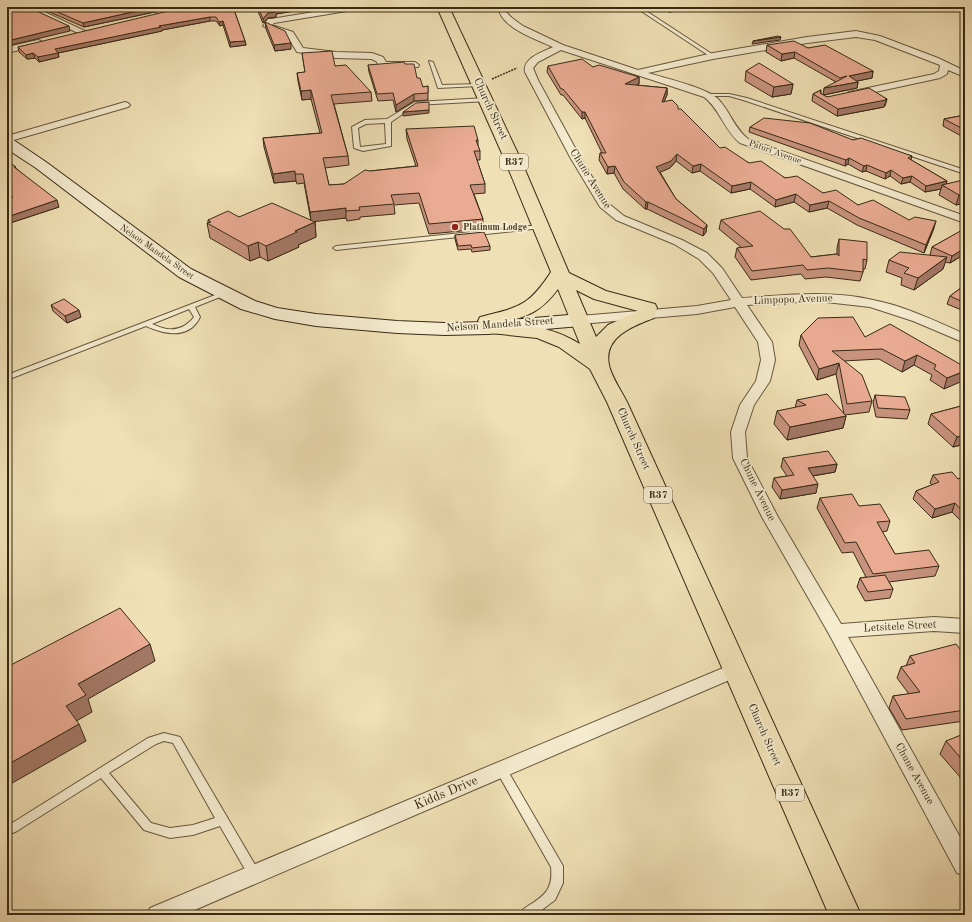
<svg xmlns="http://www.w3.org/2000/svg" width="972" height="922" font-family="'Old Standard TT',serif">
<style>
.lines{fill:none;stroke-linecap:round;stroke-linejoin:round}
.lane-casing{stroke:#66583e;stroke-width:2}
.street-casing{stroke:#66583e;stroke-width:2}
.secondary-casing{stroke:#382a16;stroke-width:2}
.primary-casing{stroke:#382a16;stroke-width:2}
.path{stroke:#382a16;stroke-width:1.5;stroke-dasharray:2 1;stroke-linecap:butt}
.lane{fill:#f5ebcf;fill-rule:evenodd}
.street{fill:#f5ebcf;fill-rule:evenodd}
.secondary{fill:#f5ebcf;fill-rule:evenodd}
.primary{fill:#f0e0b5;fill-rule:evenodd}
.wall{fill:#c8937e;stroke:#382a16}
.shaded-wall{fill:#a37866;stroke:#382a16}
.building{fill:#e9ab92;stroke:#382a16}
.poi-dot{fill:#8f2418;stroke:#f5ebcf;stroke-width:1.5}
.labels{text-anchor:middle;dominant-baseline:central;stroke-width:3.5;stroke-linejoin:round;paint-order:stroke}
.far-street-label{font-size:9px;fill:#382a16;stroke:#f5ebcf}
.far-poi-label{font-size:9px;font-weight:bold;fill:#382a16;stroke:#f5ebcf;text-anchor:start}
.shield{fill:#f5ebcf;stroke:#71644e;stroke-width:1}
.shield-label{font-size:10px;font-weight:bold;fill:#382a16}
.street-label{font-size:11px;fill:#382a16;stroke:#f5ebcf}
.near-street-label{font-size:13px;fill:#382a16;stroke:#f5ebcf}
</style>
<rect width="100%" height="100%" fill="#f0e0b5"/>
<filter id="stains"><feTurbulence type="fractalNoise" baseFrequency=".005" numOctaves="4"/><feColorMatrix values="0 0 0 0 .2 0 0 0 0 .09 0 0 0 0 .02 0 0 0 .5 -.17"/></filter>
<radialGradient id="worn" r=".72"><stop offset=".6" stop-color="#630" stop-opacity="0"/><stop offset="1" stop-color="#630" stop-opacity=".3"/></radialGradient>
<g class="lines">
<defs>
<g id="lane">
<path d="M635 7H640L715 56 711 57Z"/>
<path d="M429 61 433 62 442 85 479 84 481 85 479 86 438 88Z"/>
<path d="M705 94H729L747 98 965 170V174L743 100 729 96H705Z"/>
<path d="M486 98 488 99V101L416 105 391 122V146L363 151 354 148 352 127 365 120 387 119 415 102ZM385 123 386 144 360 147 358 128 366 124Z"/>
<path d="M540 225 543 227 542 228 336 250 333 248 336 246Z"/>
<path d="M223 292 225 293V295L195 307 200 317C189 340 164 334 146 326L7 380V375ZM189 309 194 317C191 321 188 323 184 326 173 332 163 329 152 324Z"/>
<path d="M164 733 180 737 258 870 260 874 258 878 254 879 250 878 220 826 193 835 170 838 144 830 101 778 17 831 13 833 9 831 7 828 9 825 148 738ZM164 741 173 743 215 818 193 825 170 828 151 823 109 773 156 744Z"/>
<path d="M501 765 505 766 563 866V883L555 900 535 915H519C521 910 524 909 528 906 546 895 553 888 551 867L497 772 496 769 497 766Z"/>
</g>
<g id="street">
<path d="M23 7H34L87 32 86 34H80Z"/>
<path d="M145 7H156L168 13 167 15H161Z"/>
<path d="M344 7H363L359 9 274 23 272 25 293 32 303 48 336 52 372 53 383 57 386 62H415L419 65 418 67 383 68 380 67 376 61 371 59 336 58 297 52 287 36 263 26 268 19H271Z"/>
<path d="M498 7H506L507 13 512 18 523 26 563 45 638 70 713 53 807 37 856 31 880 36 938 58 965 71V77L948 70 947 74 940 78 852 97 849 96 847 94 849 92 934 74 939 71 940 65 932 62 875 40 856 37 807 43 713 59 648 73C665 78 707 88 718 99 730 111 734 128 748 139L965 216V223L740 143C724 130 720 109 704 97L561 50 538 62 533 68 538 80 580 157 608 203 624 216 682 240 707 253 722 268 742 298C786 295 830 290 873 300 905 306 935 321 965 334V343L913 321 870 307 817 301 747 305 772 342 775 360 770 381 754 405 745 432 747 458 778 517 841 624 934 617 965 619V633L934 631 848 637 965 846V876L957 873 829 634 762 517 733 458 731 432 740 405 756 381 761 360 758 342 735 307 697 314 580 324 575 323 574 320 575 317 580 316 697 306 731 300 713 273 699 259 674 244 616 220 600 207 570 157 525 72C522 58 543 52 553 47 536 39 501 28 498 7Z"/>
<path d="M38 40 41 41 42 43 41 45 7 53V47Z"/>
<path d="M125 102 128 103 130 105 128 107 7 142V136Z"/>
<path d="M735 663 741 665 744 670 741 675 183 915H147L150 908Z"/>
</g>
<path id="secondary" d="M7 138 12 139 46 162 191 269 255 301 277 308 316 314 397 321 445 323 488 322 580 314 587 316 589 320 587 324 580 326 488 334 445 335 397 333 316 326 275 319 241 309 179 277 36 168 7 149Z"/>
<path id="primary" d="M437 7H449L520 158 569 273 606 291 655 304 657 308 654 318C633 326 603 337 609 365 611 376 622 392 627 402L861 915H829L607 402 590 369 559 347 537 338 481 332 478 328 481 325 478 321 480 317C519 307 528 307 551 272L504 158ZM558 289 580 344C556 329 530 324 502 323 528 316 541 312 558 289ZM576 290 594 299 638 311 608 325 596 337Z"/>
</defs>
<!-- lane casing -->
<use href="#lane" class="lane-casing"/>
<!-- street casing -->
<use href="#street" class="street-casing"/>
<!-- secondary casing -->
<use href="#secondary" class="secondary-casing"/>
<!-- primary casing -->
<use href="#primary" class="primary-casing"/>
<!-- path -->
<path class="path" d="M492 79 517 68"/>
<!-- lane -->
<use href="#lane" class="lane"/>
<!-- street -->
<use href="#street" class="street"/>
<!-- secondary -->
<use href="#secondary" class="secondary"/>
<!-- primary -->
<use href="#primary" class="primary"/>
</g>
<!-- wall -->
<g class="wall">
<path d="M38 7H180L164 10 84 27Z"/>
<path d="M233 7 245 41 246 45 230 47 223 25 220 26 216 21H210L162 30V31L58 53 59 57 39 62 35 58 27 59 19 52 18 47Z"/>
<path d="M256 7H317L293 10 294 11 276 14V17L268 18 263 23Z"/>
<path d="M662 7H699L669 12Z"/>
<path d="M265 22 291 49 275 51 266 29Z"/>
<path d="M767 45 808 48 873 71 872 78 857 81 858 82 857 88 824 95 827 97 887 99 885 106 884 107 837 116 812 101 813 94 821 90V93L823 95 836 82 794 58 781 61 766 52Z"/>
<path d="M302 53 335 66 371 92 372 101 334 104 348 156 349 165 325 168 329 185 344 184 370 171 416 166 407 139 406 129 478 140V146L480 151V160H477L485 184V193L474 194 483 219V229L429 234 419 203 394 205 395 214 360 217V219L347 221 346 218 313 221 315 222 316 237 298 245 299 247 268 261 260 257 250 261 210 238 207 223H208V220L239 217 311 221 304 183 297 184 296 181 274 183 264 147 263 138 320 133 311 99 302 100 298 81 297 73 305 72Z"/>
<path d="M368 65 417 78 423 87 428 86V100L414 101 396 112 393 100 378 101 369 72Z"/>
<path d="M548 66 593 67 639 77V84L636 85 667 88V95L664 101 678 109 720 148 749 163 823 193 858 205 934 228 924 253 857 225 827 208 809 212 794 202 775 207 750 189 731 193 700 171 692 173 676 161 670 168 660 172 676 199 707 225 706 232 703 236 647 209H645L623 189 614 173 607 174 599 160 600 153H602L585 118 582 119 563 95H561L547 72Z"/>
<path d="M746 71 793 84 791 94 772 97 745 81Z"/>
<path d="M965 115V138L943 126 944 119Z"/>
<path d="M750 127 853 140 912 156 911 160 947 181 946 184 965 182V204L964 203 956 205 939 195 941 189 925 192 910 182 901 184 890 176 885 179 866 171 862 172 848 164 845 166 749 132Z"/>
<path d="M7 161 17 169 59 207 7 224V199L9 198 7 197Z"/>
<path d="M721 220 811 257 837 254V248L839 239 867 260 865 269H863V272L860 281 826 277 805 279 801 274 751 280 735 257 737 248H742L719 229Z"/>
<path d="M965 229V254L950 263 945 262 943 269 914 290 901 285 902 278 886 272 889 260 931 256 930 255 932 247Z"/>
<path d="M455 235 490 246V250L472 252 471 249 458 250 455 239Z"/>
<path d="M965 285V310L964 311 947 304 950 296Z"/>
<path d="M51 305 81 317 67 323 53 311Z"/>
<path d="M801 335 865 337 965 367 944 389 930 380 932 375 914 365 902 372 879 359 844 361 872 401 869 412 845 415 846 416 843 428 787 440 774 424 777 411 795 408 797 400 844 414 836 374 817 380 799 345Z"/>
<path d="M875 395 910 410 907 419 876 417 873 403Z"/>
<path d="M965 405V444L953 447 928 424 931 414Z"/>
<path d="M783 458 837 464 835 472 813 476 816 493 780 499 772 487 774 478 787 476 781 467Z"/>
<path d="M933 475 958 479 965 476V525L952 512 932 518 913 499 916 491 932 485 930 483Z"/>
<path d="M820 498 859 506 890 521 887 531 882 532 895 554 939 566 935 576 889 582 893 589 890 598 865 601 857 587 860 578 866 577 853 552 842 553 817 508Z"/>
<path d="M965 655V719L964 721 902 730 889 708 893 696 909 694 897 678 901 667 906 666 910 656Z"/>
<path d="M965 740V792L962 788 960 777 940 754 946 741Z"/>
</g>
<!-- shaded-wall -->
<g class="shaded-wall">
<path d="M155 7H180L164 10 84 27 83 23Z"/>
<path d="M291 7H317L293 10 294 11 276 14V17L268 18 263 23V19L268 13 275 10Z"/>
<path d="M670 7H699L669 12Z"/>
<path d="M210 17V21L162 30V31L58 53 59 57 39 62 38 57 55 49 159 26Z"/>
<path d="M223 21V25L220 26 219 22Z"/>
<path d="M69 26 70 31 7 46V41Z"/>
<path d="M781 37 780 40 752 44 753 41Z"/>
<path d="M245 41 246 45 230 47V42Z"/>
<path d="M291 43V49L275 51 274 45Z"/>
<path d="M795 52 794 58 781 61 782 54Z"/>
<path d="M33 53 35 58 27 59 26 55Z"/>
<path d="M873 71 872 78 847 83 849 76Z"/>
<path d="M639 77V84L625 90V84Z"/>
<path d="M858 82 857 88 823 95 824 88Z"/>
<path d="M793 84 791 94 772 97 774 87Z"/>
<path d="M667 88V95L661 109 662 102Z"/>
<path d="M311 90V99L302 100 301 91Z"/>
<path d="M414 94V101L396 112V105Z"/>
<path d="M887 99 884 107 837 116 838 109Z"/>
<path d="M429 110V113L403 116V112Z"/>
<path d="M582 112H585V118L582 119Z"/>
<path d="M677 154 676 161 670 168 656 174V167Z"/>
<path d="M849 158 848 164 845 166 846 160Z"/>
<path d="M701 164 700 171 692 173 693 166Z"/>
<path d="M867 165 866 171 862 172 864 166Z"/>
<path d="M615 166 614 173 607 174 608 167Z"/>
<path d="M891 170 890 176 885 179 886 173Z"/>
<path d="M295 171 296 181 274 183 273 174Z"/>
<path d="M912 176 910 182 901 184 903 178Z"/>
<path d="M947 181 945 187 942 185 941 189 925 192 926 186Z"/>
<path d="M751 182 750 189 731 193 732 186Z"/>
<path d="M796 194 794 202 775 207 776 200Z"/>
<path d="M965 194V198L964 203 956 205 959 195Z"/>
<path d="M57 200 59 207 7 224V217Z"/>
<path d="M829 201 827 208 809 212 810 205Z"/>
<path d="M646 202H648L647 209H645Z"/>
<path d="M346 208V218L311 222 310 212Z"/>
<path d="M936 221 934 228 924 253 926 245Z"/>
<path d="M315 222 316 237 298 245 299 247 268 261 266 246 295 231Z"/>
<path d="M707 225 706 232 703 236 704 229Z"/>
<path d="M258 242 260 257 250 261 248 246Z"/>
<path d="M965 248V254L950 263 952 256Z"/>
<path d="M947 257 943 269 914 290 918 278Z"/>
<path d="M79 310 81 317 67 323 65 316Z"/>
<path d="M917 355 914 365 902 372 905 361Z"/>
<path d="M839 363 836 374 817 380 819 369Z"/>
<path d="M965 371V380L944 389 947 378Z"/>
<path d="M846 416 843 428 787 440 790 427Z"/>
<path d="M965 435V444L953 447 957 437Z"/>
<path d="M837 464 835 472 806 477 808 468Z"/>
<path d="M818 484 816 493 780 499 782 490Z"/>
<path d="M955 503 952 512 932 518 935 509Z"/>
<path d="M150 644 155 661 88 699 92 712 73 723 66 706 78 684Z"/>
<path d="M79 724 86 741 7 786V765Z"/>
</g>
<!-- building -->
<g class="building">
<path d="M7 7H28L69 26 7 41Z"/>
<path d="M46 7H155L83 23Z"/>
<path d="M200 7H233L245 41 230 42 223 21 219 22 216 17H210L159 26 161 27 55 49 58 53 38 57 33 53 26 55 18 47 164 12Z"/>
<path d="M258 7H291L275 10 276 12 268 13 263 19Z"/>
<path d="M265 22 285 31 291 43 274 45Z"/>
<path d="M778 36 781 37 753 41Z"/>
<path d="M794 41 808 48 825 45 873 71 849 76 858 82 824 88 847 76 840 78 795 52 782 54 767 45Z"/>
<path d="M332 51 335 66 346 65 371 92 331 95 348 156 323 158 329 185 344 184 365 170 370 171 418 166 406 129 474 126 478 140H476L480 151H474L485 184 470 185 483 219 429 224 419 193 391 195 394 204 359 207 360 210 346 211V208L310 212 303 174H295V171L273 174 263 138 322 133 311 90 301 91 297 73 305 72 302 53Z"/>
<path d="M582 59 593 67 599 65 639 77 625 84 667 88 662 102 672 100 678 106V109H681L720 148 725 147 749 163 761 161 785 178 797 176 823 193 836 190 858 205 873 200 909 220 915 217 936 221 926 245 859 218 829 201 810 205 796 194 776 200 751 182 732 186 701 164 693 166 677 154 671 161 656 167 676 199 707 225 704 229 648 202H646L624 182 615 166 608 167 600 153H606L585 112H582L563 89H561L548 66Z"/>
<path d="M404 62 405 64H414L417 78H420L423 87 428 86V93L414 94 396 105 393 93 377 94 368 65Z"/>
<path d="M759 63 793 84 774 87 746 71Z"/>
<path d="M869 88 887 99H885L886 100 838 109 813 94 821 90 820 93 827 97Z"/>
<path d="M429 102V110L403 112 416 103Z"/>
<path d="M965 115V130L944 119Z"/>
<path d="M764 118 810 123 853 140 861 138 912 156 908 158 947 181 926 186 912 176 903 178 891 170 886 173 867 165 864 166 849 158 846 160 750 127Z"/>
<path d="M7 161 16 167H14L57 200 7 217V199L13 197 7 192Z"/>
<path d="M963 180 965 182V194L959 195 942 185Z"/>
<path d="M272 203 315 222 295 231 297 232 266 246 258 242 248 246 207 223 211 222 208 220 228 211 239 217Z"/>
<path d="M760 211 784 229H790L811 257 837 254 839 256V239L867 242V260L863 259V272L828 268 807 270 803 265 752 271 737 248 753 246 721 220Z"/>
<path d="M964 229H965V248L952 256 932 247Z"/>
<path d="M484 232 490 246 472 248 471 245 458 246 455 235Z"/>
<path d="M900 252 947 257 918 278 904 273 909 268 889 260Z"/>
<path d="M965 285V303L950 296Z"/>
<path d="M64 299 79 310 65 316 51 305Z"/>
<path d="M853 317 865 337 890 324 965 367V371L947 378 934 369 936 365 917 355 905 361 882 349 832 351 862 375 872 401 847 404 839 363 819 369 801 335 818 318Z"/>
<path d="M827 394 846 416 790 427 777 411 806 405 797 400Z"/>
<path d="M875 395 905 397 910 410 878 408Z"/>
<path d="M965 405V435L957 437 931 414Z"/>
<path d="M828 451 837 464 808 468 818 484 782 490 774 478 794 475 783 458Z"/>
<path d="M952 472 958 479 965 476V514L955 503 935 509 916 491 939 482 933 475Z"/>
<path d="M852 494 859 506 880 504 890 521 877 522 895 554 929 550 939 566 873 574 856 542 845 543 820 498Z"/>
<path d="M885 575 893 589 868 592 860 578Z"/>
<path d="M120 608 150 644 78 684 86 695 66 706 79 724 7 765V667Z"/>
<path d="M956 644 965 655V699H963L965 702V710L906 719 893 696 920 692 901 667 915 663 910 656Z"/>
<path d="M961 735 965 740V763L946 741Z"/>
</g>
<!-- markers -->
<circle class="poi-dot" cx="455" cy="227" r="4"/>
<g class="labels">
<!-- far-street labels -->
<g class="far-street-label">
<text transform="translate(775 152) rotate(20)">Pafuri Avenue</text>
<text transform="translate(157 252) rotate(35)">Nelson Mandela Street</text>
</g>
<!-- far-poi labels -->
<g class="far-poi-label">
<text x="463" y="227">Platinum Lodge</text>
</g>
<!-- shield labels -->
<g class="shield">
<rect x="500" y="154" width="28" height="16" rx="3"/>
<rect x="644" y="487" width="28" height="16" rx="3"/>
<rect x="776" y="785" width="28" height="16" rx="3"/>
</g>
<g class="shield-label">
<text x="514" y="162">R37</text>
<text x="658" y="495">R37</text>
<text x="790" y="793">R37</text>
</g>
<!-- street labels -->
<g class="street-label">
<text transform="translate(490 109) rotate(65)">Church Street</text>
<text transform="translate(590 179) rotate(58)">Chune Avenue</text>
<text transform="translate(793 300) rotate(-2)">Limpopo Avenue</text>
<text transform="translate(500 325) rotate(-4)">Nelson Mandela Street</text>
<text transform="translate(633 439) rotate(66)">Church Street</text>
<text transform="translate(757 490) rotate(64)">Chune Avenue</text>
<text transform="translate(900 627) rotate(-3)">Letsitele Street</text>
<text transform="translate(764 735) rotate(66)">Church Street</text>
<text transform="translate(914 774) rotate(61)">Chune Avenue</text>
</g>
<!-- near-street labels -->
<g class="near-street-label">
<text transform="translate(446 793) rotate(-23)">Kidds Drive</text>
</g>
</g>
<!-- margin -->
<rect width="972" height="922" fill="none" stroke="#f0e0b5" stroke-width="24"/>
<rect x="8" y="8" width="956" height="906" fill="none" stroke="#382a16" stroke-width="2"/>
<rect x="12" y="12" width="948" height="898" fill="none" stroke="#382a16"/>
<rect width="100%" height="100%" filter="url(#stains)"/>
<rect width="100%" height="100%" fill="url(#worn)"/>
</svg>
